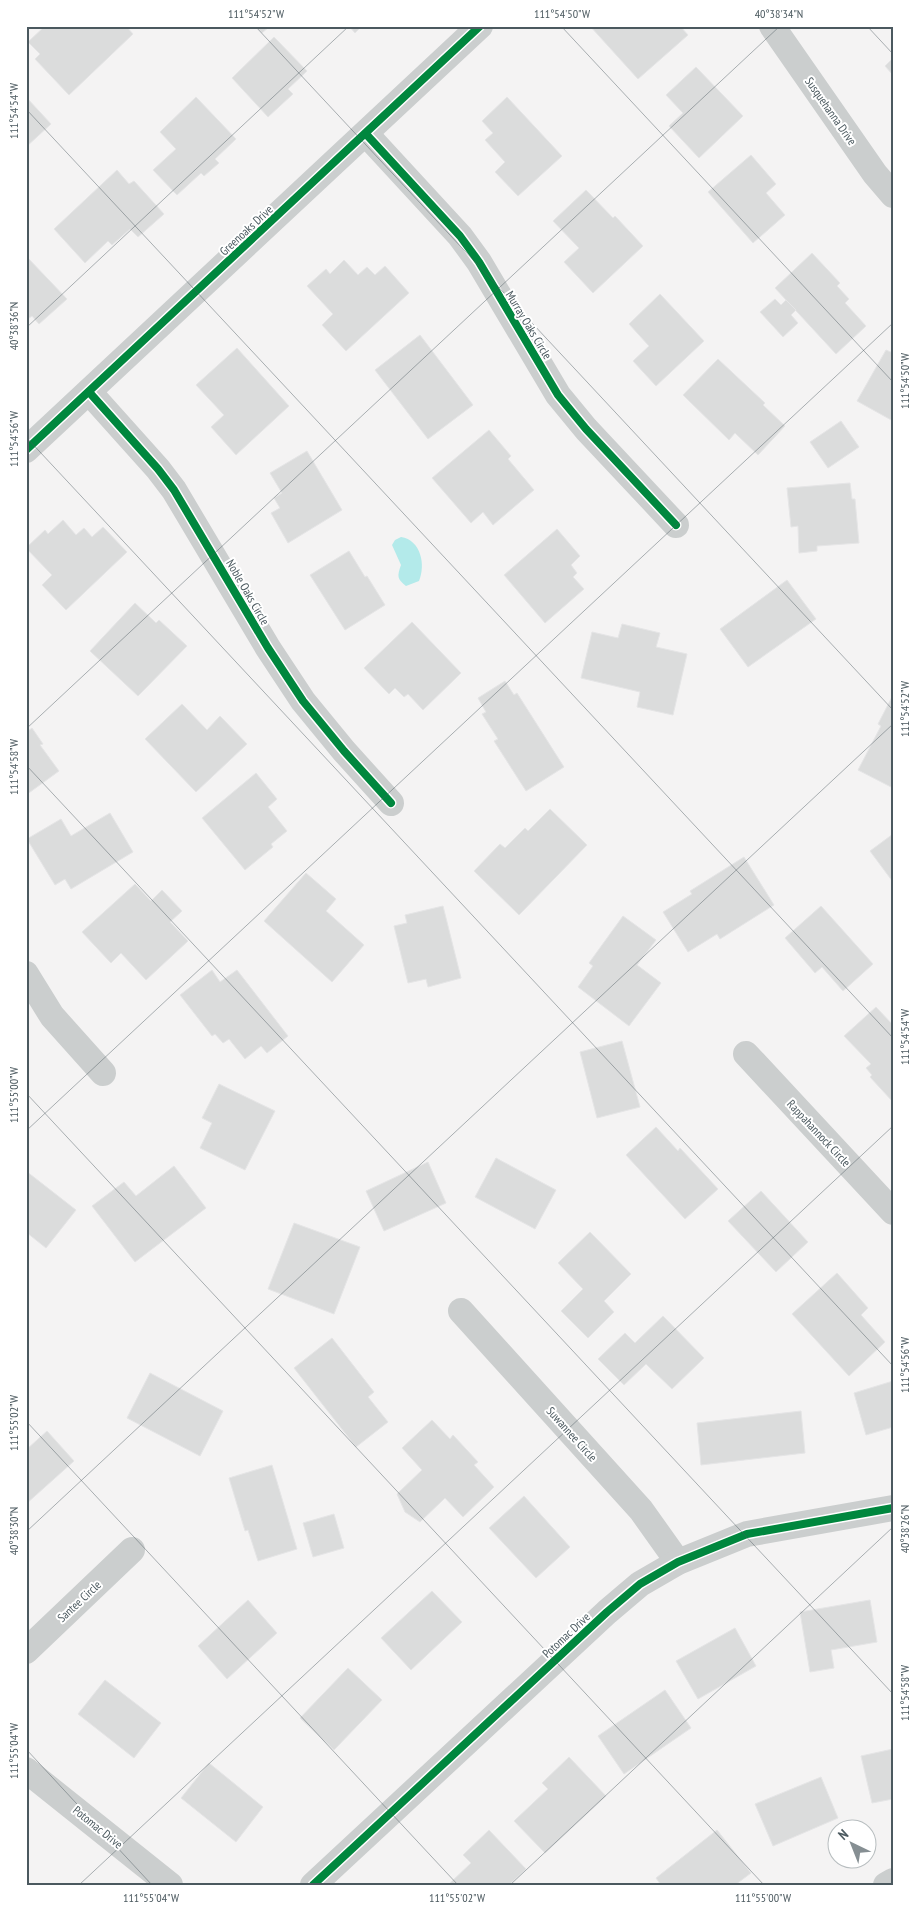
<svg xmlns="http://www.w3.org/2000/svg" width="919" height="1911" font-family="'PT Sans Narrow',sans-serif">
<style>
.water{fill:#b3eaea}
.building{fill:#dbdcdc;stroke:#e5e5e6}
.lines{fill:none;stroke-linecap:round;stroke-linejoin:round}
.minor{stroke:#cbcece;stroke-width:26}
.cycleway-casing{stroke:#fff;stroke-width:11}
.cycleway{stroke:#00873e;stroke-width:8}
.ticks{fill:none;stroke:#4b595f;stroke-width:1;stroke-opacity:0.45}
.labels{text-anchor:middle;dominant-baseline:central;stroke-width:4;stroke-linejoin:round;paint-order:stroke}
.street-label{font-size:12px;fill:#4b595f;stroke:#fff}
.neatline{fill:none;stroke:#4b595f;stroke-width:2}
.ticks-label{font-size:12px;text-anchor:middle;fill:#4b595f}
</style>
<rect width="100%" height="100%" fill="#f4f3f3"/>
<!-- water -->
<path class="water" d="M401 537C421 540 426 565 419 581L406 586C397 579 397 576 401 565L392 545 395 540Z"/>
<!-- building -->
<g class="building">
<path d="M45 26H126L133 34 69 95 35 59 40 54 28 42Z"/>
<path d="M256 26H270L262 33Z"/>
<path d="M349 26H362L355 33Z"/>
<path d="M590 26H680L688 35 638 79Z"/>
<path d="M274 37 307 71 288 89 293 94 268 117 232 78Z"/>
<path d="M893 58V75L885 66Z"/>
<path d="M696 67 743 116 699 158 669 126 683 113 666 95Z"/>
<path d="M26 97 51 124 26 147Z"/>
<path d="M196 97 236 139 215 159 219 163 204 176 201 173 177 195 153 170 176 149 160 132Z"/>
<path d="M507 97 562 156 518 196 495 172 505 162 485 140 493 133 482 121Z"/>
<path d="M751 155 776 184 766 193 785 215 753 243 708 192Z"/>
<path d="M117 170 129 184 134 181 164 214 138 237 130 229 112 245 108 241 85 263 54 229Z"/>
<path d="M586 190 613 218 615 216 643 246 593 293 564 262 579 248 553 221Z"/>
<path d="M812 253 840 283 837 286 849 299 845 303 866 326 836 354 775 288Z"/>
<path d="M26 256 67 299 39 324 32 316 26 320Z"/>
<path d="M344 260 358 275 367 267 375 275 385 266 409 293 346 351 322 325 333 314 307 286 326 269 330 274Z"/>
<path d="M660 294 704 341 656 386 633 361 649 346 629 324Z"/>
<path d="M775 299 781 305 786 300 796 310 791 315 798 323 783 337 760 312Z"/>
<path d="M420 335 473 405 428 439 375 370Z"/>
<path d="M237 348 289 406 236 455 211 427 224 415 196 385Z"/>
<path d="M886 350 893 353V421L857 401Z"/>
<path d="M718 359 765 403 763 405 785 426 758 455 735 433 729 440 683 395Z"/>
<path d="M841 421 859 447 828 468 810 442Z"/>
<path d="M489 430 511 456 508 459 534 490 493 525 483 512 471 523 432 478Z"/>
<path d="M307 451 342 510 288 543 271 513 280 508 274 498 282 493 270 473Z"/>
<path d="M850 483 852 499H855L859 543 817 546V551L799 553 798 526 791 527 787 488Z"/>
<path d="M63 520 76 535 84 528 92 537 103 527 127 552 66 610 42 585 52 575 26 548 45 530 48 534Z"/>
<path d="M557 529 580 556 571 565 577 573 573 577 584 589 545 623 504 575Z"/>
<path d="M349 551 365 577 367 576 385 605 345 630 310 575Z"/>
<path d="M787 580 816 619 748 667 720 629Z"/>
<path d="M135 603 156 623 159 620 187 646 138 696 90 651Z"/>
<path d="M412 622 461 673 423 710 408 694 404 697 395 688 389 694 364 668Z"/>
<path d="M622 624 660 633 656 647 687 654 673 715 637 707 640 692 581 678 592 632 618 638Z"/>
<path d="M505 681 514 695 517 693 564 767 526 791 494 741 498 739 482 714 486 712 478 698Z"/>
<path d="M893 695V788L858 770 881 726 878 724Z"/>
<path d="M182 704 207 730 220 716 247 744 196 792 145 739Z"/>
<path d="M32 728 43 744 40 745 59 771 26 795V729L28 731Z"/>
<path d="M256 773 277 799 268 807 287 831 271 844 273 847 245 870 202 818Z"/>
<path d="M550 809 587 845 519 915 474 871 500 844 505 848 525 828 528 831Z"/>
<path d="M110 813 133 852 71 889 65 879 55 885 27 839 61 819 71 836Z"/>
<path d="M893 834V882L870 851Z"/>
<path d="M744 857 774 905 720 939 717 934 688 952 663 912 692 894 690 891Z"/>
<path d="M306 873 336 899 326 911 364 945 332 982 264 921Z"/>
<path d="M135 884 151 901 162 890 182 911 170 922 188 941 146 980 121 953 111 963 82 932Z"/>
<path d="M443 906 461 978 428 987 426 979 408 983 394 926 407 923 405 915Z"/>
<path d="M821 906 873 964 843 991 822 967 815 973 785 938Z"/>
<path d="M623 916 656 940 637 965 661 983 629 1026 578 987 593 966 589 963Z"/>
<path d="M212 970 220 982 237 970 288 1036 267 1053 261 1046 245 1059 229 1039 223 1043 215 1034 212 1036 180 995Z"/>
<path d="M876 1007 893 1025V1102L870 1077 872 1075 866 1068 871 1064 844 1036Z"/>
<path d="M622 1041 640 1107 597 1118 580 1052Z"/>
<path d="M219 1084 275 1111 245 1170 200 1148 212 1123 202 1118Z"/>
<path d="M656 1127 678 1151 680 1148 718 1189 685 1219 626 1155Z"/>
<path d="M496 1158 556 1190 535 1229 475 1197Z"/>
<path d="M428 1162 446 1203 384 1231 366 1191Z"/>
<path d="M174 1166 206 1208 135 1262 92 1206 124 1182 136 1196Z"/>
<path d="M26 1171 76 1210 46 1248 26 1232Z"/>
<path d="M761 1191 808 1242 776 1272 728 1221Z"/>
<path d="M294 1223 360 1247 334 1314 268 1289Z"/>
<path d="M590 1232 631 1274 604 1301 614 1312 588 1338 561 1311 583 1289 558 1263Z"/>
<path d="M837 1273 868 1308 861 1315 885 1342 849 1376 792 1314Z"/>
<path d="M663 1316 704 1358 672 1389 646 1364 624 1385 598 1359 625 1333 635 1343Z"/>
<path d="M332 1338 374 1392 368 1397 388 1422 356 1447 294 1368Z"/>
<path d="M150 1373 223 1411 200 1456 127 1418Z"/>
<path d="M893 1381V1427L866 1435 854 1393Z"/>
<path d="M801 1411 805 1453 701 1465 697 1423Z"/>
<path d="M432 1420 450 1439 453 1435 478 1462 474 1465 494 1487 463 1517 445 1498 420 1522 405 1512 397 1494 422 1470 402 1448Z"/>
<path d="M47 1431 74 1461 26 1504V1450Z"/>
<path d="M272 1465 297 1549 258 1561 248 1530 245 1531 229 1478Z"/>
<path d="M524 1496 570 1547 536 1578 489 1528Z"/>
<path d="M334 1514 344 1548 313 1557 303 1523Z"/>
<path d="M432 1591 462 1622 411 1670 381 1638Z"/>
<path d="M248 1600 277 1633 227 1679 198 1646Z"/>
<path d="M870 1600 877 1642 831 1650 834 1668 810 1672 800 1612Z"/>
<path d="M735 1628 756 1666 698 1699 676 1661Z"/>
<path d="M348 1668 382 1700 334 1750 300 1718Z"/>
<path d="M105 1680 161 1723 134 1758 78 1714Z"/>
<path d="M665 1690 691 1728 624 1774 598 1736Z"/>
<path d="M893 1749V1799L872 1803 861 1756Z"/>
<path d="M569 1757 606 1796 545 1853 514 1821 548 1789 542 1783Z"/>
<path d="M209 1763 263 1807 236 1842 181 1798Z"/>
<path d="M821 1777 838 1818 773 1846 755 1804Z"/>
<path d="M489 1830 526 1869 509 1885H448L471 1863 463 1855Z"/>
<path d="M717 1830 751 1873 735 1885H661L656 1878Z"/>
</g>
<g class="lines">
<!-- minor -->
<g class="minor">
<path d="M772 26 875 174 893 195"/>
<path d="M366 134 460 236 479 262 558 395 586 429 676 525"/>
<path d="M89 392 158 469 174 490 268 648 303 701 344 751 391 803"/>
<path d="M26 450 480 26"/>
<path d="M26 974 52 1016 103 1073"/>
<path d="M746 1054 893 1212"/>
<path d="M461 1311 641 1510 678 1562"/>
<path d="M26 1651 132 1550"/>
<path d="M26 1770 170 1885"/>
<path d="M313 1885 607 1612 640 1584 678 1562 747 1534 893 1508"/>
<path d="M886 1885 893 1881"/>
</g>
<defs>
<g id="cycleway">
<path d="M366 134 460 236 479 262 558 395 586 429 676 525"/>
<path d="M89 392 158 469 174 490 268 648 303 701 344 751 391 803"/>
<path d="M26 450 480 26"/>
<path d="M313 1885 607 1612 640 1584 678 1562 747 1534 893 1508"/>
</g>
</defs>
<!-- cycleway casing -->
<use href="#cycleway" class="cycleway-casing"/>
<!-- cycleway -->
<use href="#cycleway" class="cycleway"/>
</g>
<!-- ticks -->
<path class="ticks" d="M255 26 893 710M561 26 893 382M867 26 893 54M26 109 893 1038M26 328 349 26M26 437 893 1366M26 729 780 26M26 765 893 1694M26 1093 764 1885M26 1131 893 323M26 1421 458 1885M26 1532 893 724M26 1749 152 1885M79 1885 893 1126M510 1885 893 1527"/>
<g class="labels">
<!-- street labels -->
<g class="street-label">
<text transform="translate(831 111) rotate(55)">Susquehanna Drive</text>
<text transform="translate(246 230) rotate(-43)">Greenoaks Drive</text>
<text transform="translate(529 325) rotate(59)">Murray Oaks Circle</text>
<text transform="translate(248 592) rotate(60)">Noble Oaks Circle</text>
<text transform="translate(819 1133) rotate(47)">Rappahannock Circle</text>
<text transform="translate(572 1434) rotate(48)">Suwannee Circle</text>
<text transform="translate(79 1601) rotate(-43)">Santee Circle</text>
<text transform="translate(566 1635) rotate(-43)">Potomac Drive</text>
<text transform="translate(98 1827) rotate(39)">Potomac Drive</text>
</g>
</g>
<!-- border -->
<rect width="919" height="1911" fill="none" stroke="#ffffff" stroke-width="55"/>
<!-- north arrow -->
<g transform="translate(852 1844) rotate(317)"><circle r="24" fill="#ffffff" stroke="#b7bdbf"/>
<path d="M0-4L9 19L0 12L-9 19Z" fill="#868f93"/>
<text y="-8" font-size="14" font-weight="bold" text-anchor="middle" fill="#4b595f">N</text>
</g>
<rect x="28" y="28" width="864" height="1856" class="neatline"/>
<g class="ticks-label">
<text x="256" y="18">111°54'52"W</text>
<text x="562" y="18">111°54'50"W</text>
<text x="779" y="18">40°38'34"N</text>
<text transform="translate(14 111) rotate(-90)" y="4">111°54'54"W</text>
<text transform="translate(14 326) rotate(-90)" y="4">40°38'36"N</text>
<text transform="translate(905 381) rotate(-90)" y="4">111°54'50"W</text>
<text transform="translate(14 439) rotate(-90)" y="4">111°54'56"W</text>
<text transform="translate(905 709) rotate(-90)" y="4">111°54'52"W</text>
<text transform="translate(14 767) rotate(-90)" y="4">111°54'58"W</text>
<text transform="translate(905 1037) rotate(-90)" y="4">111°54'54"W</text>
<text transform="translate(14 1095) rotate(-90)" y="4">111°55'00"W</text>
<text transform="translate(905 1365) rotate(-90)" y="4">111°54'56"W</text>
<text transform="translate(14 1423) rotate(-90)" y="4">111°55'02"W</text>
<text transform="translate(905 1529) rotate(-90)" y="4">40°38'26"N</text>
<text transform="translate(14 1531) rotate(-90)" y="4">40°38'30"N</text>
<text transform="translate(905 1693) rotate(-90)" y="4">111°54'58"W</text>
<text transform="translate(14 1751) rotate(-90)" y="4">111°55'04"W</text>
<text x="151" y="1902">111°55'04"W</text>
<text x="457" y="1902">111°55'02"W</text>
<text x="763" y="1902">111°55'00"W</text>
</g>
</svg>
